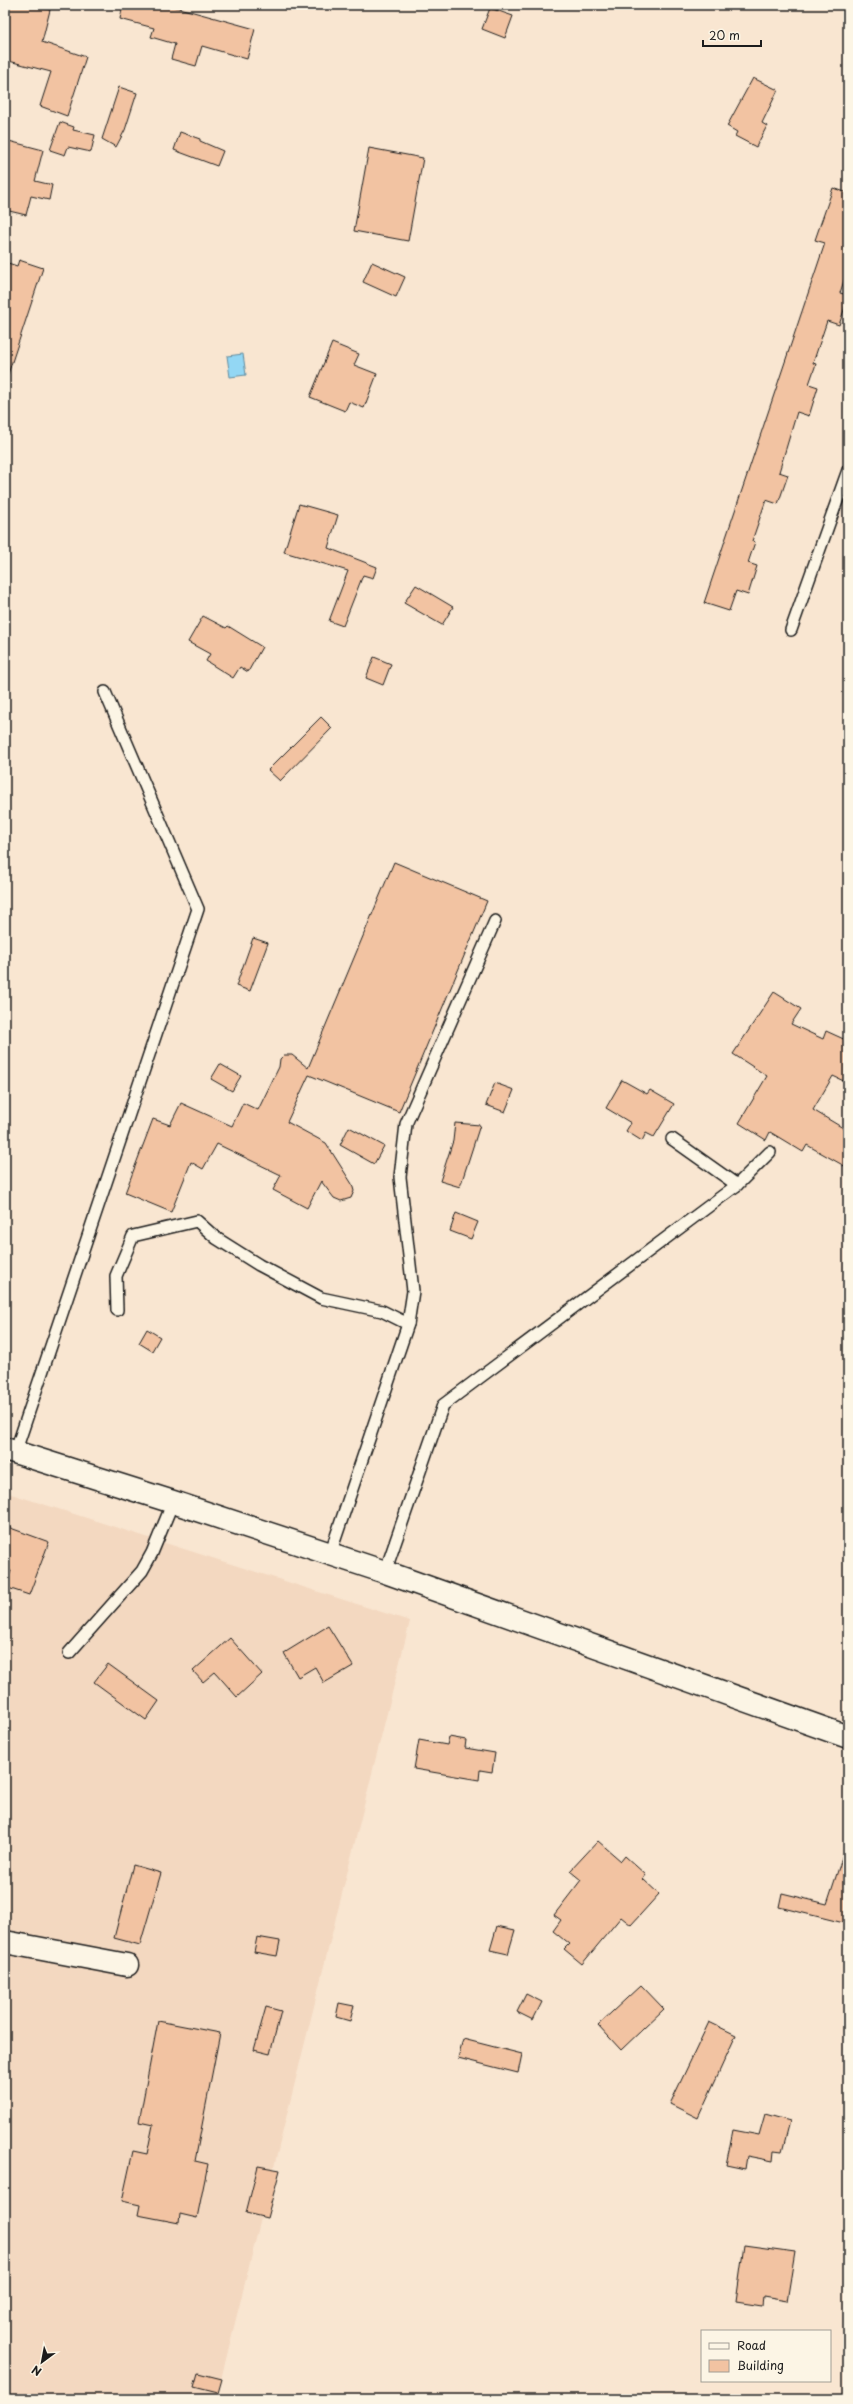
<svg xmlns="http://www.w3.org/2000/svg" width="853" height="2404" font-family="'Playpen Sans',sans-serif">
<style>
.built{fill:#f3d8c0}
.water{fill:#93d7f4;stroke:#638c9e}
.building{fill:#f2c3a2;stroke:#1c1c1c}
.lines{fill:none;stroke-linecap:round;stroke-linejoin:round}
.lane-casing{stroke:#1c1c1c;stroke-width:14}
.street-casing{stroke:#1c1c1c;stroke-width:25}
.lane{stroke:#fcf5e5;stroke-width:11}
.street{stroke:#fcf5e5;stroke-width:22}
</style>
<rect width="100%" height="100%" fill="#f9e6d1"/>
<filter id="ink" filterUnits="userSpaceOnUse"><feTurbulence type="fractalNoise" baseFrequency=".025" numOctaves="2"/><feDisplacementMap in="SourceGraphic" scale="8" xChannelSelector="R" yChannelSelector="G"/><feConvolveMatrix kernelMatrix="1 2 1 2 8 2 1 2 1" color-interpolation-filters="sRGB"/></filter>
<g filter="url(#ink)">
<!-- built -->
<path class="built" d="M5 1492 410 1621 216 2399H5Z"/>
<!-- water -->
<path class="water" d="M243 354 246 375 230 377 227 356Z"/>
<!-- building -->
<g class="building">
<path d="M5 5H29L50 10 42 42 86 57 67 116 40 106 51 72 5 60Z"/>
<path d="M123 5H168L255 29 247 59 202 46 196 66 171 59 175 44 151 37 154 28 120 19Z"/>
<path d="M490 8 513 16 505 38 482 29Z"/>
<path d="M753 78 778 90 762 123 767 126 756 147 735 136 737 132 727 126Z"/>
<path d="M119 87 137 93 125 130 116 147 102 139Z"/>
<path d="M60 122 74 127 73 130 95 135 91 152 68 147 65 155 50 150Z"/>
<path d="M180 132 200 139V141L223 151 217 166 174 150Z"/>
<path d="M5 140 43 150 35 181 52 185 49 200 31 196 26 215 5 210Z"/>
<path d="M369 148 423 158 408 241 354 231Z"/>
<path d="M833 188 848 193V268L840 293 848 295V298L839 325 827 321 813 363 816 364 809 384 818 387 809 416 797 412 779 472 788 475 778 504 766 500 752 541 755 542 748 563 757 566 748 595 736 591 729 611 704 603 825 243 815 240Z"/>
<path d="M19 260 43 268 8 374 5 373V262L17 266Z"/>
<path d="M372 262 405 277 396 297 363 282Z"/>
<path d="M332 343 359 354 354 365 377 374 364 408 349 402 345 411 310 397Z"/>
<path d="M299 504 338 515 328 548 377 567 373 578 363 575 343 626 329 621 348 571 284 552Z"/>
<path d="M416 585 453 607 442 625 404 603Z"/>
<path d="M203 616 226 628 228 626 262 647 248 672 240 667 233 678 206 661 210 654 188 642Z"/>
<path d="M374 657 391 664 383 685 366 678Z"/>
<path d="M321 717 332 728 280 781 268 770Z"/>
<path d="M394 862 487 901 399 1112 309 1075 287 1122 326 1143 352 1184 354 1191 351 1198 341 1201 334 1198 321 1181 307 1208 273 1190 281 1175 217 1144 203 1169 191 1162 171 1212 125 1193 153 1119 170 1125 181 1103 232 1126 243 1103 258 1110 279 1067 280 1059 284 1055H292L308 1068Z"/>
<path d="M253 938 268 943 250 991 236 986Z"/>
<path d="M774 992 801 1009 791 1024 823 1039 826 1031 848 1041V1083L833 1076 813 1110 848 1131V1168L807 1145 803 1152 770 1132 766 1140 739 1123 767 1076 733 1054Z"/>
<path d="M220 1064 241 1076 232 1091 211 1079Z"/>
<path d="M622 1080 647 1094 650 1090 674 1104 654 1137 646 1133 642 1141 626 1131 631 1123 606 1108Z"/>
<path d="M495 1083 514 1090 505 1112 486 1105Z"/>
<path d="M455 1123 480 1125 460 1187 440 1181 453 1141Z"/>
<path d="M349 1127 384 1146 374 1164 340 1145Z"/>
<path d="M456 1213 478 1222 471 1239 450 1231Z"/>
<path d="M147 1329 160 1337 152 1351 139 1343Z"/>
<path d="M5 1526 49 1542 29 1595 5 1587 11 1571 5 1568Z"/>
<path d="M328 1626 353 1666 324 1683 315 1667 298 1677 284 1653Z"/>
<path d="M230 1638 262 1674 237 1697 215 1672 203 1682 193 1671Z"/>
<path d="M108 1664 159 1701 146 1720 94 1682Z"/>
<path d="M449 1737 466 1740 465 1748 495 1753 492 1772 480 1770 479 1780 414 1769 419 1740 447 1745Z"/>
<path d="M598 1841 621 1861 625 1856 646 1875 643 1879 659 1894 631 1925 621 1917 582 1964 564 1949 569 1944 553 1931 561 1920 554 1915 581 1880 570 1871Z"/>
<path d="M845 1849 848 1850V1924L779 1907 782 1893 827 1904Z"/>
<path d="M133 1865 161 1873 140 1945 114 1938Z"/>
<path d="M497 1926 515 1930 508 1954 490 1950Z"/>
<path d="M257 1937 280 1941 277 1956 254 1952Z"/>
<path d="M641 1985 664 2009 621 2050 598 2025Z"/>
<path d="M526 1994 542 2002 533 2020 517 2012Z"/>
<path d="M339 2003 354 2006 350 2021 336 2017Z"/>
<path d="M266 2007 281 2011 270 2054 254 2050Z"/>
<path d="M158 2021 220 2033 195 2161 208 2164 197 2218 180 2214 179 2223 138 2215 140 2205 122 2201 133 2151 147 2154 153 2125 139 2122Z"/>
<path d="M709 2022 736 2035 698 2118 670 2104Z"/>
<path d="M463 2039 522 2054 518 2073 458 2058Z"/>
<path d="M765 2114 790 2121 782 2152 774 2151 773 2161 747 2156 745 2169 726 2165 733 2130 759 2135Z"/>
<path d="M258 2166 280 2170 267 2218 246 2213Z"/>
<path d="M744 2245 795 2252 787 2301 763 2297 762 2306 736 2302Z"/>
<path d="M198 2373 222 2379 218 2393 194 2387Z"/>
</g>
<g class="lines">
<defs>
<g id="lane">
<path d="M791 630 848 470"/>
<path d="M672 1139 737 1185"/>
<path d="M117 1310 116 1276 133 1236 197 1221 216 1238 259 1265 321 1298 382 1311 408 1324 330 1554"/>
<path d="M408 1324 413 1291 400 1177 406 1124 495 921"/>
<path d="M15 1453 198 909 105 692"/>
<path d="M385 1572 443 1405 737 1185 770 1152"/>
<path d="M69 1653 142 1571 152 1553 173 1502"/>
</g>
<g id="street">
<path d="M5 1449 173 1502 385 1572 848 1737"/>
<path d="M5 1942 127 1965"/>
</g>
</defs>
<!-- lane casing -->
<use href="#lane" class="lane-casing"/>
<!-- street casing -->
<use href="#street" class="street-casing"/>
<!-- lane -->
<use href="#lane" class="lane"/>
<!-- street -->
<use href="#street" class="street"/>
</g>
</g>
<!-- margin -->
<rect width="853" height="2404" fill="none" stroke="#fcf5e5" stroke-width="20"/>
<rect x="10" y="10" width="833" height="2384" fill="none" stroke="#1c1c1c" stroke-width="1.5" filter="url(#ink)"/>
<!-- legend -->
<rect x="701" y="2330" width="130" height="52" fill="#fcf5e5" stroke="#a29e95"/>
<rect x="709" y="2343" width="20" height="6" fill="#fcf5e5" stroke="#a29e95"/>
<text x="737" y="2350" font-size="12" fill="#1c1c1c">Road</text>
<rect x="709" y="2360" width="20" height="12" fill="#f2c3a2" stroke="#a29e95"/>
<text x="737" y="2370" font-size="12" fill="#1c1c1c">Building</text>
<!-- north arrow -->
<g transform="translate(42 2362) rotate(212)" stroke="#fcf5e5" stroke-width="3" paint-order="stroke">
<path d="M0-3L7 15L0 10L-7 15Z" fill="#1c1c1c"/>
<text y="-6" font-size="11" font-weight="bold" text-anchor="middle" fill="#1c1c1c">N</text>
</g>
<!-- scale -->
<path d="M703 40v6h58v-6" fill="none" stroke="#1c1c1c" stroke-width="2"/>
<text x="709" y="40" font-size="12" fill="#1c1c1c" stroke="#fcf5e5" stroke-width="3" paint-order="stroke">20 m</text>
</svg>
